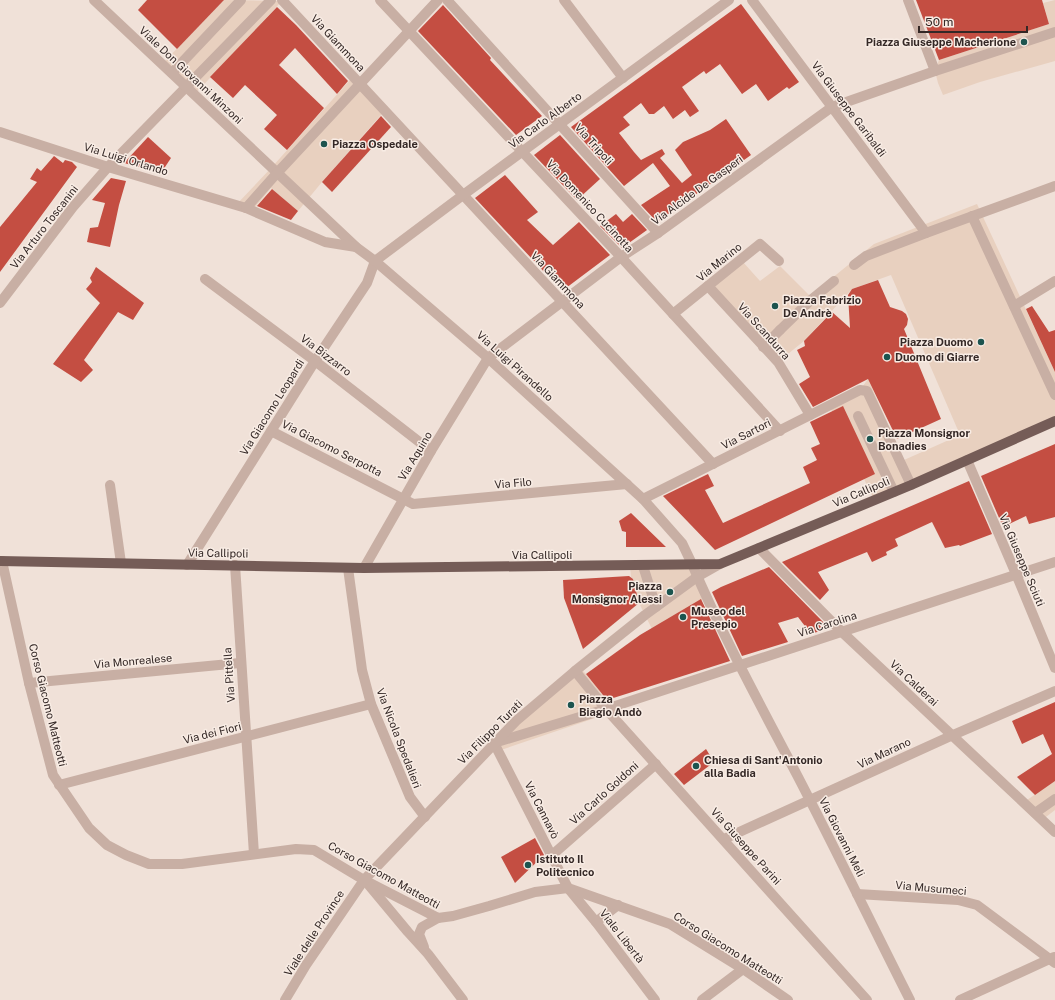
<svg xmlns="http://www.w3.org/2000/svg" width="1055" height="1000" font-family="'Public Sans',sans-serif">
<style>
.plaza{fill:#e8d0bf}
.building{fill:#c44e42}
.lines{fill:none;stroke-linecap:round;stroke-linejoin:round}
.pedestrian{stroke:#c8afa4;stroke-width:10}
.minor{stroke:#c8afa4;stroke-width:10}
.tertiary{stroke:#c8afa4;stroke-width:10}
.primary{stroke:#755c57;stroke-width:10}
.poi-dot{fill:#1c544f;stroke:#f8ece4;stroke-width:1.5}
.labels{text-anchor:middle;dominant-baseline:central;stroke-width:3;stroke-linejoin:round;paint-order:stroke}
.poi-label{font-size:11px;font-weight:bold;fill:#342826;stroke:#f8ece4;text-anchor:start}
.street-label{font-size:11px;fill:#342826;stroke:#f8ece4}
</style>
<rect width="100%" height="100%" fill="#f0e1d8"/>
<!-- plaza -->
<g class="plaza">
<path d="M224 0 282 1 195 94 162 64Z"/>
<path d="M1055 0V61L980 82 943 95 938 83 935 71 939 60 1049 24 1043 3Z"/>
<path d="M350 80 388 107 322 182 298 211 271 188 252 211 236 205 272 167Z"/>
<path d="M977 204 1055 372V421L874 500 829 405 860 390 868 379 904 460 960 435 891 275 852 289 804 341 778 362 713 286 743 262 760 281 780 266 810 296 874 244Z"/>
<path d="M692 564 706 597 652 629 639 603 633 579 631 577 630 566Z"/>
<path d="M580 667 607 700 604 715 498 751 516 721Z"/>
<path d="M1055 781V810L1042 820 1024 802Z"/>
</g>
<!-- building -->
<g class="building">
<path d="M147 0H224L177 49 138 10Z"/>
<path d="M916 0H1042L1049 24 939 60Z"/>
<path d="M741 4 799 82 789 89 787 87 768 101 756 84 742 94 720 64 706 74 704 71 682 87 699 111 690 117 685 110 673 119 664 106 654 114H649L641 103 623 117 630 125 619 133 634 152 641 160 662 149 665 154 660 158 682 183 692 175 675 150 683 142 710 130 726 119 751 155 657 222 641 205 670 186 653 163 624 186 571 127Z"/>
<path d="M443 5 491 58 490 60 542 116 516 135 418 31Z"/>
<path d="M277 7 296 25 348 81 337 94 295 48 279 65 324 108 287 150 264 129 277 115 245 85 233 98 210 77Z"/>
<path d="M381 116 391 127 332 192 322 182Z"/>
<path d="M560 135 600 179 577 200 534 155Z"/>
<path d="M148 137 171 158 161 173 124 163Z"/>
<path d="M54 156 63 163 65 160 72 162 77 167 0 272V227L37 182 30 179 37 168 41 171Z"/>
<path d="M505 175 538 212 527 220 553 245 579 222 610 255 562 291 475 198Z"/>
<path d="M111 178 126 181 119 205 110 247 87 242 90 228 98 227 105 203 92 200Z"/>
<path d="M272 189 298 211 291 220 257 206Z"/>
<path d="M616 214 623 222 632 214 647 230 622 248 600 226Z"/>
<path d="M96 267 144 303 133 320 118 312 84 360 93 370 81 382 53 364 100 303 86 289 92 282 90 278Z"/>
<path d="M878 280 890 307 902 311 906 314 908 319 907 325 904 329 941 419 897 439 868 379 813 407 799 384 810 377 797 350 805 346 804 341 832 312 850 328 848 295 852 289Z"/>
<path d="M1032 306 1049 332 1055 330V372L1026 309Z"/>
<path d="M843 406 875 474 715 550 663 496 708 474 714 486 705 490 723 523 810 483 803 467 817 460 811 448 820 444 810 422Z"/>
<path d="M1055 444V517L1029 524 1026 516 1003 527 981 476Z"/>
<path d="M969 481 992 534 960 546 959 545 945 548 932 522 895 539 898 546 886 552 887 555 872 562 867 552 818 572 829 590 820 600 782 562Z"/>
<path d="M631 513 666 547H626V532L622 531 619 521Z"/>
<path d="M769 567 829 628 811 634 798 617 778 623 788 642 742 656 712 592 721 587Z"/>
<path d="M629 576 633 579 639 603 583 649 564 598 563 580Z"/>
<path d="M701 599 730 661 607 700 586 674 640 635Z"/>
<path d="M1055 702V781L1035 795 1017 777 1052 754 1043 734 1022 744 1012 721Z"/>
<path d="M706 749 714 762 684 785 674 774Z"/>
<path d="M535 838 544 855 515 883 501 857Z"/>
</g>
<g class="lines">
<!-- pedestrian -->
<g class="pedestrian">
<path d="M854 265 866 256 926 233"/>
<path d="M780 330 812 299 834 281"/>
<path d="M967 460 1016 574"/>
</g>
<!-- minor -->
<g class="minor">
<path d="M282 0 713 464"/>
<path d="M380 0 621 257 780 431"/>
<path d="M447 0 658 233"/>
<path d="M564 0 623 78"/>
<path d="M752 0 926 233 1055 186"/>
<path d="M908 0 935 71"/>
<path d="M172 73 241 0"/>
<path d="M278 172 438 0"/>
<path d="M972 216 1055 395"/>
<path d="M205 279 315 361 431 451"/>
<path d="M708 286 778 362 810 415"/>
<path d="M0 303 73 207 108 167 271 0"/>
<path d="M1014 306 1055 281"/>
<path d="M673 314 760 244 779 261"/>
<path d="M763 347 780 330"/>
<path d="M858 416 894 492"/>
<path d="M271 431 413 504 627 484"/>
<path d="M110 485 121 563"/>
<path d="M643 499 860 390 867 391 911 485"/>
<path d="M759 548 842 632 1055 832"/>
<path d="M692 564C723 637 761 706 797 775 836 850 872 925 910 1000"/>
<path d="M187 565 315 361 367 283 375 261 463 195 729 0"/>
<path d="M235 565 254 854"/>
<path d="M348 568 362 670 371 704 410 797 425 817"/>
<path d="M364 568 431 451 488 358 621 257 658 233 832 107 935 71 1055 32"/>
<path d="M1016 574 1055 668"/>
<path d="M575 671 606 709 867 1000"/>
<path d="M29 683 240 663"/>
<path d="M59 785 371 704"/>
<path d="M1035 813 1055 799"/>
<path d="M724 839 953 735 1055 691"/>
<path d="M551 856 656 764"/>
<path d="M857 894 958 900 977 905 1055 963"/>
<path d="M596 922 618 905"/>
<path d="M655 1000 596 922 568 888 494 743 606 709 1055 562"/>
<path d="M960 1000 1054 957"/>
</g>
<!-- tertiary -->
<g class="tertiary">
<path d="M94 0 356 247 375 261 488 358 643 499 682 543 692 564"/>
<path d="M0 132 108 167 246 208 325 242 356 247"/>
<path d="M246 208 278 172"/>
<path d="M2 561 29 683 53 775 89 828 107 845 126 855 149 864H182L296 849 314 850 364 880 438 918 453 916 489 906 535 892 568 888 670 924 743 969 788 1000"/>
<path d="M643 566 656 607"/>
<path d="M368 884 408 932 428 954 463 1000"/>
<path d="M424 947 419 934 422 927 438 918"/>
<path d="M285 1000 306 965 364 880 516 721 575 671 645 615 697 577 720 564"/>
<path d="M702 1000 743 969"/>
</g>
<!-- primary -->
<path class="primary" d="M0 561 364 568 720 564 911 485 1055 421"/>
</g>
<!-- markers -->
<g class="poi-dot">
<circle cx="1024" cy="42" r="4"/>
<circle cx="324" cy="144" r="4"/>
<circle cx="775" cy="306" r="4"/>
<circle cx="981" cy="342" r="4"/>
<circle cx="887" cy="357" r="4"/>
<circle cx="870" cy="439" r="4"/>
<circle cx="670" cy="592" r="4"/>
<circle cx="683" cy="617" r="4"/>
<circle cx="571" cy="705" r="4"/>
<circle cx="696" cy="766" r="4"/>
<circle cx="528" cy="865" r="4"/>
</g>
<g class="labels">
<!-- poi labels -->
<g class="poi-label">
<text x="1016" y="42" text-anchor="end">Piazza Giuseppe Macherione</text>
<text x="332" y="144">Piazza Ospedale</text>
<text x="783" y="300">Piazza Fabrizio<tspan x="783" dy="13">De Andrè</tspan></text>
<text x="973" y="342" text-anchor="end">Piazza Duomo</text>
<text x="895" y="357">Duomo di Giarre</text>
<text x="878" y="433">Piazza Monsignor<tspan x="878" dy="13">Bonadies</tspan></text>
<text x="662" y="586" text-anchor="end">Piazza<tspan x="662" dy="13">Monsignor Alessi</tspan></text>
<text x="691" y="611">Museo del<tspan x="691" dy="13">Presepio</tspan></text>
<text x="579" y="699">Piazza<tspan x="579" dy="13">Biagio Andò</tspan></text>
<text x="704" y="760">Chiesa di Sant'Antonio<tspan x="704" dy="13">alla Badia</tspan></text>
<text x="536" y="859">Istituto Il<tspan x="536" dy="13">Politecnico</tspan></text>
</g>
<!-- street labels -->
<g class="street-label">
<text transform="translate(338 43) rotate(47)">Via Giammona</text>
<text transform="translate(191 75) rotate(43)">Viale Don Giovanni Minzoni</text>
<text transform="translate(849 109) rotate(53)">Via Giuseppe Garibaldi</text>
<text transform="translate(545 120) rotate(-36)">Via Carlo Alberto</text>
<text transform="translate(594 144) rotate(48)">Via Tripoli</text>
<text transform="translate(126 159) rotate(17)">Via Luigi Orlando</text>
<text transform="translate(697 190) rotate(-36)">Via Alcide De Gasperi</text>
<text transform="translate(590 206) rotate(47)">Via Domenico Cucinotta</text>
<text transform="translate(44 227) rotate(-52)">Via Arturo Toscanini</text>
<text transform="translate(719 262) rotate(-39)">Via Marino</text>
<text transform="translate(558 280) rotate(47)">Via Giammona</text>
<text transform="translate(764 331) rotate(48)">Via Scandurra</text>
<text transform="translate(326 355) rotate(37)">Via Bizzarro</text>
<text transform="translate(515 366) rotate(42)">Via Luigi Pirandello</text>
<text transform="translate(272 407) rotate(-58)">Via Giacomo Leopardi</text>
<text transform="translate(746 434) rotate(-27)">Via Sartori</text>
<text transform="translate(332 448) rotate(27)">Via Giacomo Serpotta</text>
<text transform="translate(415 456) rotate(-59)">Via Aquino</text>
<text transform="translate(513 483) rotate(-5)">Via Filo</text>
<text transform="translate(861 492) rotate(-23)">Via Callipoli</text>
<text transform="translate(218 553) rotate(1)">Via Callipoli</text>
<text x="542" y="555">Via Callipoli</text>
<text transform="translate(1022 560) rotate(67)">Via Giuseppe Sciuti</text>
<text transform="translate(827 624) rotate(-18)">Via Carolina</text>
<text transform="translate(133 661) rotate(-5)">Via Monrealese</text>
<text transform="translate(229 675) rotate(-94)">Via Pittella</text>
<text transform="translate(914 683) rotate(43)">Via Calderai</text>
<text transform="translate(48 705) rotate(76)">Corso Giacomo Matteotti</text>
<text transform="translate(490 732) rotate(-45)">Via Filippo Turati</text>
<text transform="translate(212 733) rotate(-14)">Via dei Fiori</text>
<text transform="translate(399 738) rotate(69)">Via Nicola Spedalieri</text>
<text transform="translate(884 753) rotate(-25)">Via Marano</text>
<text transform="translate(604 793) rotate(-42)">Via Carlo Goldoni</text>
<text transform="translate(542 810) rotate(63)">Via Cannavò</text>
<text transform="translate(842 837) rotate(63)">Via Giovanni Meli</text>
<text transform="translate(746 846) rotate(48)">Via Giuseppe Parini</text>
<text transform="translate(384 875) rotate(29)">Corso Giacomo Matteotti</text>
<text transform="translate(931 888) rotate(5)">Via Musumeci</text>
<text transform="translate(314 933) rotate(-57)">Viale delle Province</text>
<text transform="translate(622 936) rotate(52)">Viale Libertà</text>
<text transform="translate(728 948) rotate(32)">Corso Giacomo Matteotti</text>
</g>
</g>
<!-- scale -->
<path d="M919 26v6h108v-6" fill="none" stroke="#342826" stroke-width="2"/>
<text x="925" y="26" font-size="12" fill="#342826" stroke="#f8ece4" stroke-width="3" paint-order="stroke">50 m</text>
</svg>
